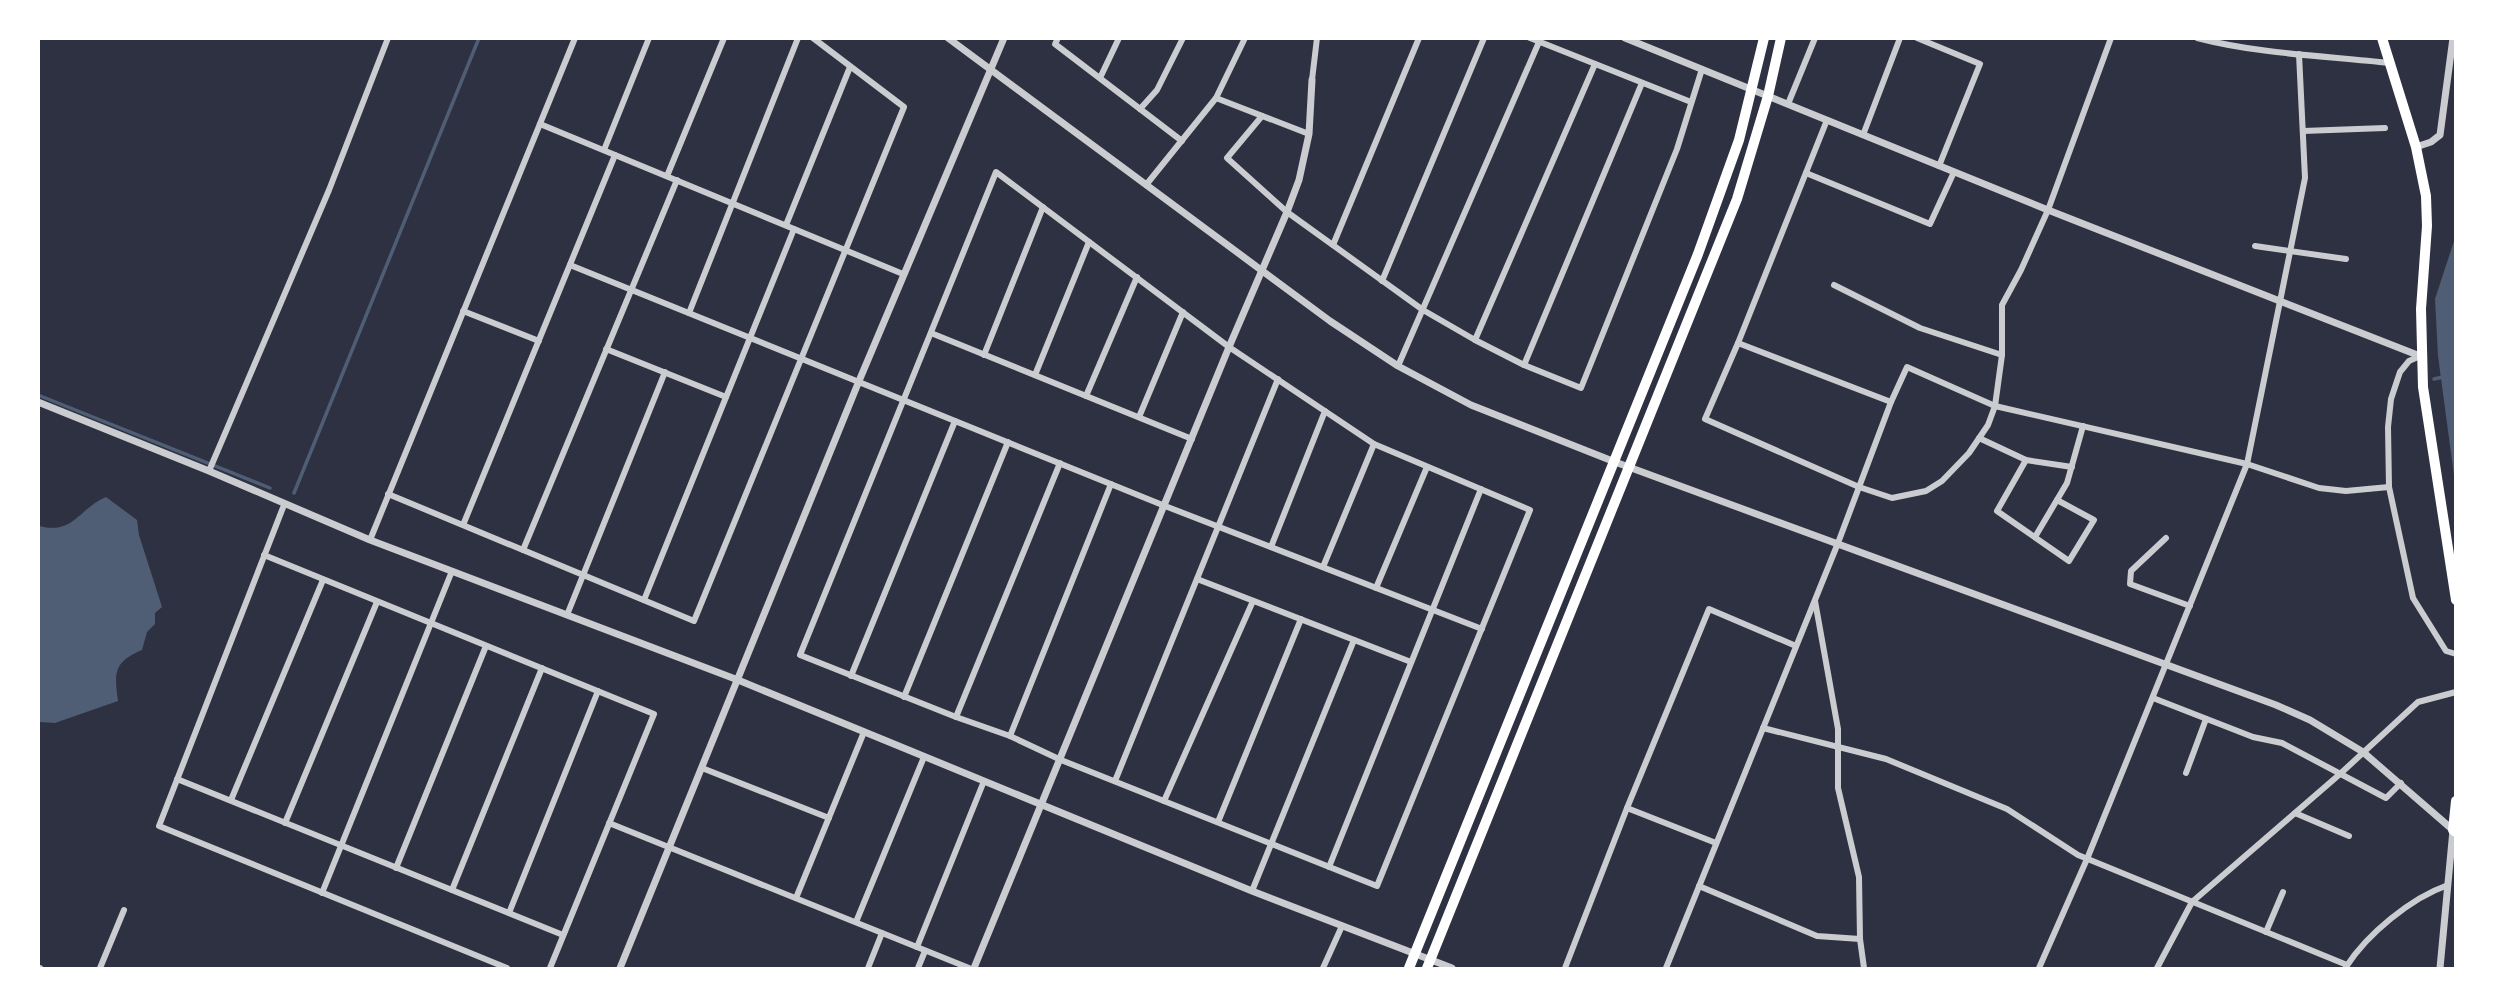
<svg xmlns="http://www.w3.org/2000/svg" width="2494" height="1007" font-family="Merriweather,serif">
<style>
.water{fill:#4f5d75}
.lines{fill:none;stroke-linecap:round;stroke-linejoin:round}
.stream{stroke:#4f5d75;stroke-width:3.5}
.minor{stroke:#caccd0;stroke-width:6}
.tertiary{stroke:#caccd0;stroke-width:7}
.primary{stroke:#fff;stroke-width:10}
</style>
<rect width="100%" height="100%" fill="#2d3142"/>
<!-- water -->
<g class="water">
<path d="M2455 238V483L2438 356 2435 299Z"/>
<path d="M106 497 137 520 139 535 162 607 155 613V624L147 632 142 650C114 662 114 672 118 701L55 723 39 722V526C74 535 78 509 106 497Z"/>
</g>
<g class="lines">
<!-- stream -->
<g class="stream">
<path d="M2434 379 2443 377"/>
<path d="M38 395 270 488"/>
<path d="M294 493 479 38"/>
</g>
<!-- minor -->
<g class="minor">
<path d="M1058 38 1055 44 1182 141"/>
<path d="M1530 38 1691 102"/>
<path d="M1917 38 1980 64 1939 166"/>
<path d="M2197 38C2259 54 2326 56 2389 63"/>
<path d="M1100 78 1119 38"/>
<path d="M1312 80 1317 38"/>
<path d="M1216 98 1309 134"/>
<path d="M1788 104 1815 38"/>
<path d="M1140 109 1157 90 1183 38"/>
<path d="M1262 116 1227 158 1287 212 1423 310 1475 340 1524 365 1581 388 1677 149 1702 69"/>
<path d="M1827 120 1738 343 1705 419 1859 487 1892 498 1926 491 1942 481 1969 453 1988 425 1995 406 2002 355V305L2021 270 2048 210 2111 38"/>
<path d="M540 124 903 274"/>
<path d="M2303 131 2385 128"/>
<path d="M1863 135 1900 38"/>
<path d="M604 150 649 38"/>
<path d="M996 172 1229 347 1374 444 1530 510 1377 886 1061 760 1010 736 956 717 800 655Z"/>
<path d="M1806 173 1930 224 1954 172"/>
<path d="M667 176 724 38"/>
<path d="M1146 185 1216 98 1245 38"/>
<path d="M786 225 850 67"/>
<path d="M1333 245 1419 38"/>
<path d="M2255 246 2346 259"/>
<path d="M570 265 1165 506 1482 629"/>
<path d="M1382 281 1484 38"/>
<path d="M1834 285 1920 328 2002 355"/>
<path d="M463 311 539 341"/>
<path d="M689 313 798 38"/>
<path d="M931 333 1192 439"/>
<path d="M1475 340 1595 64"/>
<path d="M1738 343 1891 402"/>
<path d="M606 349 726 397"/>
<path d="M984 355 1043 207"/>
<path d="M2420 356 2409 361 2400 372 2391 399 2388 427 2389 487 2413 598 2446 651 2456 654"/>
<path d="M1524 365 1642 83"/>
<path d="M1398 366 1539 42"/>
<path d="M1035 375 1089 242"/>
<path d="M1086 396 1137 277"/>
<path d="M1139 417 1183 312"/>
<path d="M1979 438 2026 460 2072 467"/>
<path d="M2026 460 1997 511 2069 561 2094 520 2057 500"/>
<path d="M209 471 329 190 388 38"/>
<path d="M388 494 694 621 904 107 813 38"/>
<path d="M284 505 159 826 507 968"/>
<path d="M463 525 615 155"/>
<path d="M2035 537 2067 483 2083 426"/>
<path d="M2166 538 2131 571 2130 584 2190 606"/>
<path d="M370 540 575 38"/>
<path d="M1271 547 1325 411"/>
<path d="M523 550 677 180"/>
<path d="M264 555 654 714 550 968"/>
<path d="M1323 567 1374 444"/>
<path d="M1197 579 1411 662"/>
<path d="M1376 588 1427 467"/>
<path d="M644 600 794 229"/>
<path d="M1815 601 1838 729V788L1859 877 1860 939 1864 968"/>
<path d="M567 615 665 372"/>
<path d="M851 676 955 421"/>
<path d="M904 697 1008 442"/>
<path d="M2153 698 2253 737 2282 743 2386 798 2401 783"/>
<path d="M956 717 1060 463"/>
<path d="M1763 728 1886 759 2007 809 2078 855 2347 965"/>
<path d="M1010 736 1111 484"/>
<path d="M702 768 829 818"/>
<path d="M2186 773 2206 719"/>
<path d="M177 779 563 935"/>
<path d="M1115 781 1278 379"/>
<path d="M231 800 323 580"/>
<path d="M1164 801 1253 601"/>
<path d="M1627 808 1716 843"/>
<path d="M2295 813 2349 836"/>
<path d="M1218 822 1301 619"/>
<path d="M285 823 377 602"/>
<path d="M609 823 969 968"/>
<path d="M1329 867 1481 489"/>
<path d="M396 868 486 646"/>
<path d="M1699 886 1817 936 1860 939"/>
<path d="M452 890 542 668"/>
<path d="M1252 891 1354 640"/>
<path d="M322 893 452 571"/>
<path d="M796 898 864 732"/>
<path d="M509 913 598 691"/>
<path d="M856 922 924 757"/>
<path d="M2266 932 2283 892"/>
<path d="M917 947 984 781"/>
<path d="M2346 967C2367 934 2411 898 2448 885"/>
<path d="M38 968H40"/>
<path d="M100 968 124 910"/>
<path d="M868 968 882 933"/>
<path d="M918 968 925 951"/>
<path d="M1323 968 1342 926"/>
<path d="M1565 968 1627 808 1709 609 1796 646"/>
<path d="M1666 968 1838 543 1891 402 1907 367 1995 406 2247 464 2319 488 2346 491 2389 487"/>
<path d="M2039 968 2087 859 2247 464 2305 178 2299 54"/>
<path d="M2157 968 2192 902 2340 774 2418 702 2456 692"/>
</g>
<!-- tertiary -->
<g class="tertiary">
<path d="M948 38 1330 321 1398 366 1471 405 1615 462 2276 705 2310 720 2363 752 2453 830 2440 968"/>
<path d="M1625 38 2048 210 2420 356"/>
<path d="M2416 147 2431 142 2440 135 2453 38"/>
<path d="M38 402 209 471 370 540 738 680 1252 891 1452 968"/>
<path d="M620 968 859 381 1004 38"/>
<path d="M974 968 1229 347 1287 212 1299 180 1309 134 1312 80"/>
</g>
<!-- primary -->
<g class="primary">
<path d="M2382 38 2416 147 2426 196 2427 226 2421 309 2423 387 2456 600"/>
<path d="M2456 801 2453 830 2456 832"/>
<path d="M1409 968 1698 254 1739 140 1764 38"/>
<path d="M1427 968 1737 199 1768 96 1781 38"/>
</g>
</g>
<!-- border -->
<rect width="2494" height="1007" fill="none" stroke="#ffffff" stroke-width="80"/>
</svg>
